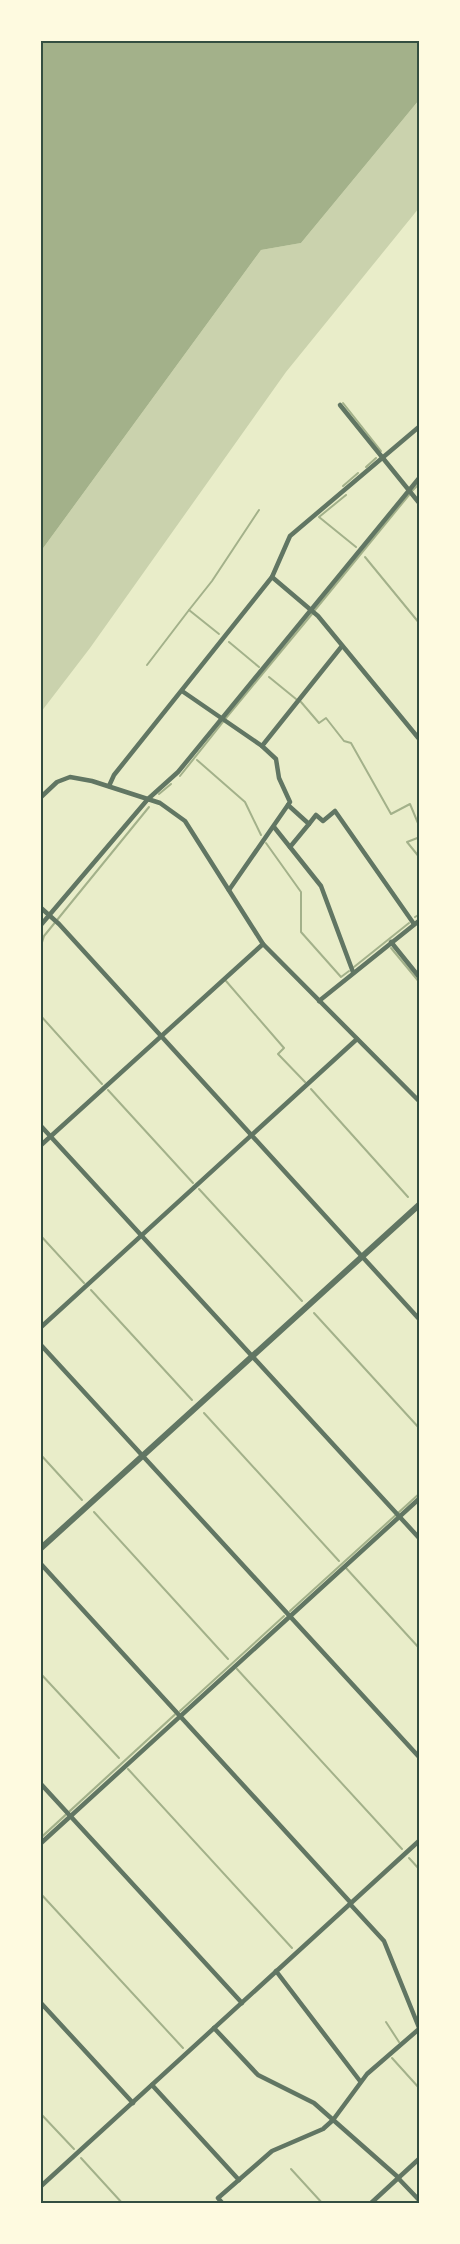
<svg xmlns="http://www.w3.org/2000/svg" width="460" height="2244" font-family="'Roboto Condensed',sans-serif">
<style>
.green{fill:#cad2ad}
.water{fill:#a3b18a}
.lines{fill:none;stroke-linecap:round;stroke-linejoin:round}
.stream{stroke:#a3b18a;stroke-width:2}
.minor{stroke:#617663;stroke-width:4.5}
.tertiary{stroke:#617663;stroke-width:6}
.neatline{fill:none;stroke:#344e41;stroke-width:2}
</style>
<rect width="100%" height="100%" fill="#e9edc9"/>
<!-- green -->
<path class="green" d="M419 100V208L286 372 90 648 41 712V551L261 250 301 243Z"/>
<!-- water -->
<g class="water">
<path d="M41 40 419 41V100L301 243 261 250 41 551Z"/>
<path d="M175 1713 176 1715 41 1839V1836Z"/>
</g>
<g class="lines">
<!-- stream -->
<g class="stream">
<path d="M343 403 381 451"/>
<path d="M366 467 376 458"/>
<path d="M343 486 358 473"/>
<path d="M412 491 420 483"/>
<path d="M346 495 319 517 356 547"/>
<path d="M365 557 420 624"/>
<path d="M189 610 212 581 259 510"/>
<path d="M315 610 409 495"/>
<path d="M229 642 259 667"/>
<path d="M147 665 189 610 219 634"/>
<path d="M269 677 296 699"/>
<path d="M301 702 319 723 326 718 344 741 351 743 391 814 410 804 420 828"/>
<path d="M226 718 312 614"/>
<path d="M197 760 245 802 261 835"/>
<path d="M180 776 223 722"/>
<path d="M159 794 171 784"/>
<path d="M420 837 407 842 420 858"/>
<path d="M266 843 301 892V932L341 977 349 971"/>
<path d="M415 917 420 914"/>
<path d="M391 948 420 983"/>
<path d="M40 949 44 936 149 807"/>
<path d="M354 967 409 923"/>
<path d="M226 981 284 1048 278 1054 305 1082"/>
<path d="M40 1015 102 1084"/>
<path d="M311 1089 408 1197"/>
<path d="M108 1090 193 1183"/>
<path d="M199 1189 302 1301"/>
<path d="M40 1235 84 1283"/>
<path d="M91 1290 192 1400"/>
<path d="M314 1313 420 1429"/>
<path d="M204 1413 339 1561"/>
<path d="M40 1454 82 1500"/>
<path d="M94 1512 228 1659"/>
<path d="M346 1568 420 1649"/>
<path d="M290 1611 420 1493"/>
<path d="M237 1669 402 1849"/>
<path d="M40 1673 119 1758"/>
<path d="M180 1711 284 1616"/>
<path d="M128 1769 292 1948"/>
<path d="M409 1858 420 1870"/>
<path d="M40 1893 183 2048"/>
<path d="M386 2022 399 2042"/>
<path d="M392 2058 420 2089"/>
<path d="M40 2113 74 2149"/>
<path d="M81 2158 123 2204"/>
<path d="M291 2169 323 2204"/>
</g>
<!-- minor -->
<g class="minor">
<path d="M340 405 420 504"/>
<path d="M272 577 318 616 420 740"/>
<path d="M182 691 262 746"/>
<path d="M109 786 114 775 272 577 290 536 420 426"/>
<path d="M40 798 57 782 70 777 92 781 160 803 185 821 263 944 420 1102"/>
<path d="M288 805 309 824 316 815 323 821 335 811 414 924"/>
<path d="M274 827 321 886 353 972"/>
<path d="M290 847 309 824"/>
<path d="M229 890 290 802 279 778 276 759 262 746 342 646"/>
<path d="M40 907 59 924 420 1320"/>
<path d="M40 926 148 799 178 772 420 477"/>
<path d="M391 942 420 978"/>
<path d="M319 1001 420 920"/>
<path d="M40 1125 420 1539"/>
<path d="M40 1146 263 944"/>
<path d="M40 1328 357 1039"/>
<path d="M40 1344 420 1758"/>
<path d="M40 1563 351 1903"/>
<path d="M40 1783 242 2003"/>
<path d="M40 1844 420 1498"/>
<path d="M350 1904 384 1941 420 2030"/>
<path d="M276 1971 360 2081"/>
<path d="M40 2002 133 2103"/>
<path d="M214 2028 258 2075 314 2103 399 2178"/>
<path d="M152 2085 239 2180"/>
<path d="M398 2178 420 2201"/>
<path d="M40 2187 420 1840"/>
<path d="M223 2204 218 2198 272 2151 323 2129 333 2120 367 2074 419 2029"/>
<path d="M370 2204 420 2158"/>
</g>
<!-- tertiary -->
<path class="tertiary" d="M40 1549 420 1204"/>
</g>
<!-- border -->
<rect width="460" height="2244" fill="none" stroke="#fefae0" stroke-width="84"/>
<rect x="42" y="42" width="376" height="2160" class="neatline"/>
</svg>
